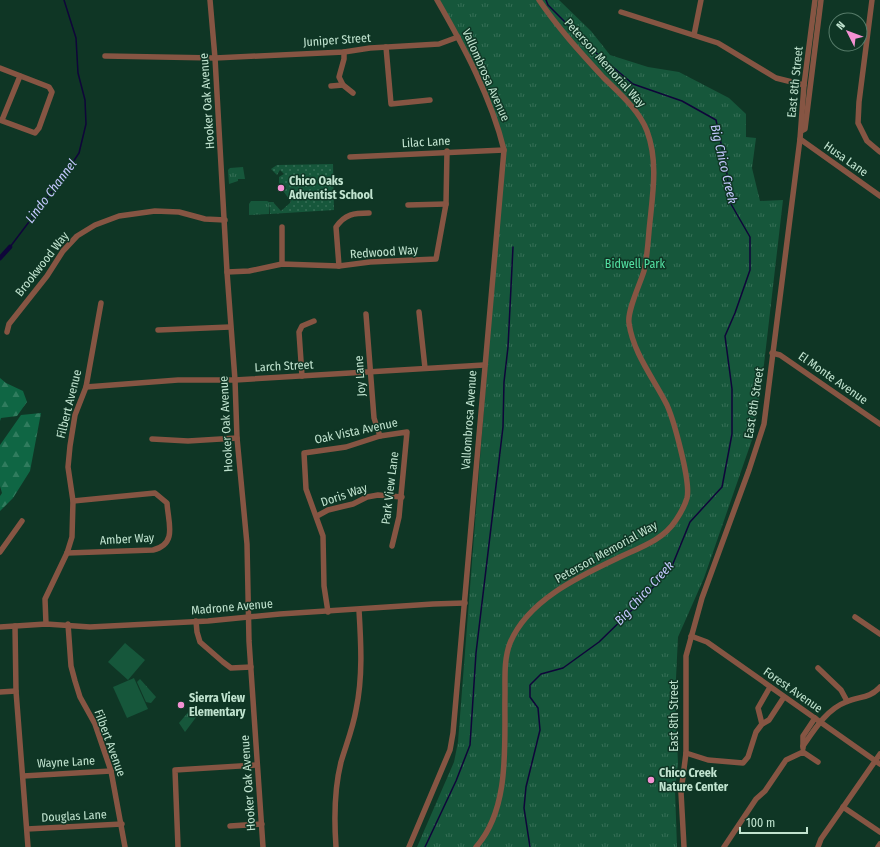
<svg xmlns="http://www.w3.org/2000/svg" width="880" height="847" font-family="'Fira Sans Condensed',sans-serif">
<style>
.grass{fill:url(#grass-dots)}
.forest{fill:url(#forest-firs)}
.park{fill:url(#park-tufts)}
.garden{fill:#16573b}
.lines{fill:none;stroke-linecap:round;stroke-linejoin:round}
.stream{stroke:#0f053a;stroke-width:1.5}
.canal{stroke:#0f053a;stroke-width:4.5}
.minor{stroke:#865543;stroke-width:5.5}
.poi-dot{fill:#f491d3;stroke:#0f3625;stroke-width:1.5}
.labels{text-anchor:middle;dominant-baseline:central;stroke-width:3;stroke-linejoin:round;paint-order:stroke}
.street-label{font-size:12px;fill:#c0e3cf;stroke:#0f3625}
.poi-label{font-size:12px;font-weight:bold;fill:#c0e3cf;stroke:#0f3625;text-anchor:start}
.park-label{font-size:12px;fill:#54e1a3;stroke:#0f3625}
.water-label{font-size:13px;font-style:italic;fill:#c4c8fe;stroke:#0f3625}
</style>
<defs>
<pattern id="grass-dots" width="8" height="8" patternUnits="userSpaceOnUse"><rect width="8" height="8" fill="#16573b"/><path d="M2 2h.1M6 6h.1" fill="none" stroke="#366f56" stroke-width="1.8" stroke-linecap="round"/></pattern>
<pattern id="forest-firs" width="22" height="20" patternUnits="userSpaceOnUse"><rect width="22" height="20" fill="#0f6644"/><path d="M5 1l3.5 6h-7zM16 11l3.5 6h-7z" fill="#307c5e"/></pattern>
<pattern id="park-tufts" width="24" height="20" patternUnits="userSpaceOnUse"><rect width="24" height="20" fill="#16573b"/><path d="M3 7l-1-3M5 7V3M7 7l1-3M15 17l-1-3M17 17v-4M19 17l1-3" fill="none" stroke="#366f56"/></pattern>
</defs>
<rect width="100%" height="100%" fill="#0f3625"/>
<!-- grass -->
<path class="grass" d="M333 164 334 210 270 214 269 202H273L281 211 291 202 279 185V177L284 174 280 170 277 175 271 169 277 165Z"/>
<!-- forest -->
<g class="forest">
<path d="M0 378 6 383 23 391 27 402 17 416 1 418 0 421Z"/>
<path d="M41 413 30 471 13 498 0 511V496L2 493 0 486V445L21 415Z"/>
</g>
<!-- park -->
<g class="park">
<path d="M437 0H559L591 31 610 55 648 67 679 72 729 98 746 114V137L756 138 752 168 760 201 783 200 763 373 754 434 704 578 678 637 675 699 678 763 675 790 677 847H417L454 762 458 742 504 150 497 120Z"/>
<path d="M243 167 245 179H238V181L229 184 228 170 230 168Z"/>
<path d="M251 201H267L269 202V214L249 215V204Z"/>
<path d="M140 679 156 697 151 703 146 702 137 682Z"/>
<path d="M190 710 197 716 185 732 179 723Z"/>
</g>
<!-- garden -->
<g class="garden">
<path d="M125 643 145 660 128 680 108 662Z"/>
<path d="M134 678 148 709 127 718 113 687Z"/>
</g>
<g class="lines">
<!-- stream -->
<g class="stream">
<path d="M10 247 63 177 79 153 86 124 85 100 78 73 76 38 64 0"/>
<path d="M425 847 456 781 470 745 476 653 503 427 504 382 508 347 513 247"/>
<path d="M530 847 524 808 526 787 540 730 538 708 530 697V685L541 674 563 668 599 642 637 605 672 566 690 522 722 487 732 434V389L725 336 735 313 750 270V237L731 204 726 167 716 120 682 101 633 84 595 52 548 5 546 0"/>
</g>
<!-- canal -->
<path class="canal" d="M0 258 10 247"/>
<!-- minor -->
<g class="minor">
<path d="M210 0 215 58 227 272 235 380 237 438 247 544 249 641 263 847"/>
<path d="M872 0 859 102 858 123 867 141 880 152"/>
<path d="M621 12 718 43 776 78 804 85"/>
<path d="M694 35 701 0"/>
<path d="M386 47 391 104 430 100"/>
<path d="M344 52V59L339 77 343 85 353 93"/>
<path d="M105 56 215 58 344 52 370 48 439 44 458 37"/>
<path d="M0 68 49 87 52 92 39 128 35 133 0 120"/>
<path d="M331 86 343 85"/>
<path d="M2 120 20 76"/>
<path d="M801 131 805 129 821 0"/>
<path d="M800 139 880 196"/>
<path d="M350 157 504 150"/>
<path d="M408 205 446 204"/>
<path d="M282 264V227"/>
<path d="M339 266 336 227C345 214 354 213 369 213"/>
<path d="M227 272 249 271 282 264 339 266 370 262 436 259 446 204 447 151"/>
<path d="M419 312 425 368"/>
<path d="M366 314 374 418 380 436"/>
<path d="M158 330 230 327"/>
<path d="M7 332 9 324 47 276 63 251 77 236 95 225 119 216 155 211 179 212 205 219 225 220"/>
<path d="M772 353 780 355 880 424"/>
<path d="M302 376 299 332 302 326 314 321"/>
<path d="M86 387 178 380H235L484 365"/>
<path d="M152 439 188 441 237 438"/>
<path d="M317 516 328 510 353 504 367 497 378 495 402 497"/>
<path d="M0 552 22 521"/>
<path d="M67 553 153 550C178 544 168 522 167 503L155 493 73 501"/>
<path d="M328 612 324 586 323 536 306 489 304 453 346 447 380 436 407 432 399 517 392 546"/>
<path d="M855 617 880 634"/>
<path d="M196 621 197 632 200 642 223 662 231 668 251 667"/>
<path d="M46 624 45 599 67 553 72 537 73 501 68 467 70 446 75 415 86 387 101 303"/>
<path d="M68 624 71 666 75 681 80 697 95 724 111 771 125 847"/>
<path d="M15 626 16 691 28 847"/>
<path d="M0 627 46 624 90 627 208 621 280 614 433 604 465 603"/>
<path d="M691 636 707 642 880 764"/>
<path d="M818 668 841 690 847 701"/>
<path d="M0 692 16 691"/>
<path d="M762 724 758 708 770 687"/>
<path d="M803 746C814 730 827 709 846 702 859 696 869 699 880 687"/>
<path d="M803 748V736L815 718"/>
<path d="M686 753 708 760 743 763 748 757 756 732 762 724 769 720 784 697"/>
<path d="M23 776 111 771"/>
<path d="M843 807 880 832"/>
<path d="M230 826 262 824"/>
<path d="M27 829 122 824"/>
<path d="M178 847 175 770 257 765"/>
<path d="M336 847C334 819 334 790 341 762 346 745 353 728 356 710 363 677 361 643 359 610"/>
<path d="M409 847 450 750 453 733 504 150C491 97 464 47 437 0"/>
<path d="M476 847C511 808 504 742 505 693 505 676 504 659 510 643 528 599 582 575 622 556 642 547 664 539 676 520 680 514 685 505 687 498 691 482 674 421 667 405 654 379 633 353 629 323 627 311 640 284 644 271 647 258 648 244 649 231 652 198 659 163 647 131 639 110 619 93 603 77 580 52 558 28 539 0"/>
<path d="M684 847 681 792 686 753V656L702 598 749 470 764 424 800 139 804 85 815 0"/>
<path d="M724 847 756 799 765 791 786 760 803 752 818 762"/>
<path d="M818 847 821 839 880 754"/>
<path d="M878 847 880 844"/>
</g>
</g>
<!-- markers -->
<g class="poi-dot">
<circle cx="281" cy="188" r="4"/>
<circle cx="181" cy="705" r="4"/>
<circle cx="651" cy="780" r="4"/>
</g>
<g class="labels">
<!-- street labels -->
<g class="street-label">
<text transform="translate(337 40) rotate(-4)">Juniper Street</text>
<text transform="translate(605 63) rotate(48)">Peterson Memorial Way</text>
<text transform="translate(486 75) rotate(66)">Vallombrosa Avenue</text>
<text transform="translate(795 82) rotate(-84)">East 8th Street</text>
<text transform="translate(207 101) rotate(-94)">Hooker Oak Avenue</text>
<text transform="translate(426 142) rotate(-3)">Lilac Lane</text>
<text transform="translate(846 159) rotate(35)">Husa Lane</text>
<text transform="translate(384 252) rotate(-4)">Redwood Way</text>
<text transform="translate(42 264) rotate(-52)">Brookwood Way</text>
<text transform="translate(284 366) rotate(-3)">Larch Street</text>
<text transform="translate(360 376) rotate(-94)">Joy Lane</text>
<text transform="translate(833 378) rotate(35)">El Monte Avenue</text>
<text transform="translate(754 403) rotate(-81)">East 8th Street</text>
<text transform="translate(69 404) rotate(-76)">Filbert Avenue</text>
<text transform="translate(469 420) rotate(-86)">Vallombrosa Avenue</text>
<text transform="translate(226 424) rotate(-93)">Hooker Oak Avenue</text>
<text transform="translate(356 431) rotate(-12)">Oak Vista Avenue</text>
<text transform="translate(390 488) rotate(-83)">Park View Lane</text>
<text transform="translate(344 495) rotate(-19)">Doris Way</text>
<text transform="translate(127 539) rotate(-3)">Amber Way</text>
<text transform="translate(606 552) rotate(-29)">Peterson Memorial Way</text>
<text transform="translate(232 607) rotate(-5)">Madrone Avenue</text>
<text transform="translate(793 690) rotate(35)">Forest Avenue</text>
<text transform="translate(674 716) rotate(-90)">East 8th Street</text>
<text transform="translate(110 743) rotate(70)">Filbert Avenue</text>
<text transform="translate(66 762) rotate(-3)">Wayne Lane</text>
<text transform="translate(248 783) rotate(-94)">Hooker Oak Avenue</text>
<text transform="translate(74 816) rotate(-3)">Douglas Lane</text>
</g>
<!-- poi labels -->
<g class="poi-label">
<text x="289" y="181">Chico Oaks<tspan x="289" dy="14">Adventist School</tspan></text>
<text x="189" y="698">Sierra View<tspan x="189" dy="14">Elementary</tspan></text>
<text x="659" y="773">Chico Creek<tspan x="659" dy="14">Nature Center</tspan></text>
</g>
<!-- park labels -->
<g class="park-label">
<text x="635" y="264">Bidwell Park</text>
</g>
<!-- water labels -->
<g class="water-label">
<text transform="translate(724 164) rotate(77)">Big Chico Creek</text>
<text transform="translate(51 191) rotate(-53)">Lindo Channel</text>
<text transform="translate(644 593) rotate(-48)">Big Chico Creek</text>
</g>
</g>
<!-- north arrow -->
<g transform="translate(848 32) rotate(312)"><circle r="19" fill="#0f3625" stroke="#567b69"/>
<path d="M0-3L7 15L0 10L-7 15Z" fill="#f491d3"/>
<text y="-6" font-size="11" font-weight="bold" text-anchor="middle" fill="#c0e3cf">N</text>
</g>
<!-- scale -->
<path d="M740 827v6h67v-6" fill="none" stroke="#c0e3cf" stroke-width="2"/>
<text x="746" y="827" font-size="12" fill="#c0e3cf" stroke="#0f3625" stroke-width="3" paint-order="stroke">100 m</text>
</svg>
